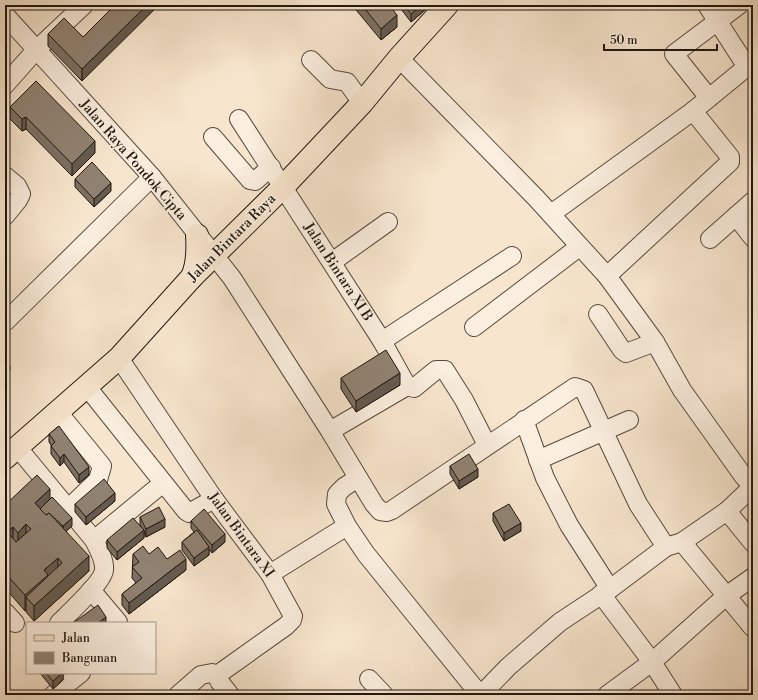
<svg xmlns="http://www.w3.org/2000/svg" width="758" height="700" font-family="'Libre Bodoni',serif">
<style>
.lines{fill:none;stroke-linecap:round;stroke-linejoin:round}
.minor-casing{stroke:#564a3f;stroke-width:20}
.major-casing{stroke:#201710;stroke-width:24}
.minor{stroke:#faeede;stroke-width:18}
.major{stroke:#f7e5cd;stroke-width:22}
.wall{fill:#7c7062;stroke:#201710}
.shaded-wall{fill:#655b50;stroke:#201710}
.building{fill:#908272;stroke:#201710}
.labels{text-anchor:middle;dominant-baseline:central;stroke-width:3;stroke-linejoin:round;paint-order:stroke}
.street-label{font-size:14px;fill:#201710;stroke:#faeede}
</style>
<rect width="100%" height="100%" fill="#f7e5cd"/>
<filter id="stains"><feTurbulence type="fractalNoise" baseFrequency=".005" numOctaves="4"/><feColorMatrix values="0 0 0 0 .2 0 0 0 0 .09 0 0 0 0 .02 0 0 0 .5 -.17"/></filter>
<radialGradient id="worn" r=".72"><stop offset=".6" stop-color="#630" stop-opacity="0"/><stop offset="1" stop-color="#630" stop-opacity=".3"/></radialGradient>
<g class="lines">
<defs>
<g id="minor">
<path d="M707 5 747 67"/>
<path d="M5 15 152 177 232 278 330 431 374 504 380 511 387 512 392 510 575 387 584 390 638 504 666 547"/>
<path d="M399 58 536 198 607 276 655 342 682 390 744 477 752 485 748 491 727 511 682 542 666 547 610 589 560 622 508 667 481 695"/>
<path d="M311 60 330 79 347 82 362 103"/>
<path d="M5 85 35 51 84 5"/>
<path d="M709 98 674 54 739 5"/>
<path d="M239 119 382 341 407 386 414 388 436 370H445L464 400 487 445"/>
<path d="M213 137 250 180 255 181 271 167"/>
<path d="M5 176 17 186 21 194 18 200 5 216"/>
<path d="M551 214 693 111"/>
<path d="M736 216 753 238"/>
<path d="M710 239 753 201"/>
<path d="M332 262 388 222"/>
<path d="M607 276 730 162V157L693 111 753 62"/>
<path d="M598 314 622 350 626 353 655 342"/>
<path d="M5 322 152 177"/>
<path d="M474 327 579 247"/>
<path d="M382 341 512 256"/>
<path d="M119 358 214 499 270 574 293 616 292 620 286 626 220 673 219 681 230 695"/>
<path d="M87 387 186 511 189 513 214 499"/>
<path d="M58 412 102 466 98 480 68 509"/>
<path d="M524 420 545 478 569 525 610 589"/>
<path d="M330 431 407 386"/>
<path d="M18 448 94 540C98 548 105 560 104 570 103 582 69 613 59 623"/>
<path d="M538 460 629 420"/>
<path d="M358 478 344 487 337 494 336 504 347 526 366 554 480 695"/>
<path d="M727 511 753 543"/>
<path d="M94 540 163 483"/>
<path d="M682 542 753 628"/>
<path d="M270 574 347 526"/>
<path d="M91 590 118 622"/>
<path d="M601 594 652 662 673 695"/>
<path d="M5 612 15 623"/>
<path d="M369 679 384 695"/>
<path d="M53 695 81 673"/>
<path d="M178 695 201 675 212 673 219 676"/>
<path d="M607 695 652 662 726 596 753 577"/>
</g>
<g id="major">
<path d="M192 277C198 264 198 250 197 235"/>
<path d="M5 458 119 358 192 277 283 187 362 103 399 58 447 5"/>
</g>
</defs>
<!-- minor casing -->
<use href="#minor" class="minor-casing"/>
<!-- major casing -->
<use href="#major" class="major-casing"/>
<!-- minor -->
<use href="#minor" class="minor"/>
<!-- major -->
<use href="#major" class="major"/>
</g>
<!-- wall -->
<g class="wall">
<path d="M352 5H389L397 27 381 40Z"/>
<path d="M398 5H431L411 22Z"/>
<path d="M48 34 83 37 82 81 48 46Z"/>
<path d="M10 107 95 153 72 176 26 129 22 131 10 119Z"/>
<path d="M75 179 111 191 94 207 75 187Z"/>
<path d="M341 378 400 385 356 412 341 389Z"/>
<path d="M49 434 89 475 79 483 64 462 60 466 51 454V445L49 442Z"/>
<path d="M450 466 478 477 459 489 450 474Z"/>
<path d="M50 498 72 526 66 531 89 571 34 621 26 612V610L25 611 5 588V505Z"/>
<path d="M115 501 86 525 75 512V504Z"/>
<path d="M493 513 521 531 504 541 493 521Z"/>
<path d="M140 517 165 527 146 537 144 531V538L117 560 107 548V540L142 529 140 525Z"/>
<path d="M191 521 225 542 212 553 209 549V555L194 566 182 550V542L194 532 191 528Z"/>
<path d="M133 554H149L167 559 186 570 129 614 122 605V594L136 583 132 578Z"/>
<path d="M40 673H63V680L53 689Z"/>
</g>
<!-- shaded-wall -->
<g class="shaded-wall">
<path d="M147 5H159L82 81V69Z"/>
<path d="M422 5H431L411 22V14Z"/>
<path d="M397 15V27L381 40V29Z"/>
<path d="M26 117V129L22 131V119Z"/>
<path d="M95 141V153L72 176V164Z"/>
<path d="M111 183V191L94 207V199Z"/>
<path d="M10 366V370L5 374V370Z"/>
<path d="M400 373V385L356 412V401Z"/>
<path d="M64 454V462L60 466V458Z"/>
<path d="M89 467V475L79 483V475Z"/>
<path d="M478 469V477L459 489V481Z"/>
<path d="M50 489V505L38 510 35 503Z"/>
<path d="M115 493V501L86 525V517Z"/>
<path d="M72 518V526L63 534V526Z"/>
<path d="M165 519V527L146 537V529Z"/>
<path d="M521 523V531L504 541V533Z"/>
<path d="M26 524V540L18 548V533Z"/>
<path d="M13 527V543L5 550V534Z"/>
<path d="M144 530V538L117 560V552Z"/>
<path d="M225 534V542L212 553V545Z"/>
<path d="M209 547V555L194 566V558Z"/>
<path d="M89 556V571L34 621V606Z"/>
<path d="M58 558V574L26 597V610L25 611V595L44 570Z"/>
<path d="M186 559V570L129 614V603Z"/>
<path d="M106 617V623H98Z"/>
<path d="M62 673H63V680L53 689V681Z"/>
</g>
<!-- building -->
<g class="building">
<path d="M115 5H147L82 69 48 34 64 18 83 37Z"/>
<path d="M362 5H389L397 15 381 29Z"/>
<path d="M404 5H422L411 14Z"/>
<path d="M36 81 95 141 72 164 26 117 22 119 10 107Z"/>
<path d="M92 162 111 183 94 199 75 179Z"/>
<path d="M386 350 400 373 356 401 341 378Z"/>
<path d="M5 361 10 366 5 370Z"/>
<path d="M59 426 89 467 79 475 64 454 60 458 51 446 55 442 49 434Z"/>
<path d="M469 454 478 469 459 481 450 466Z"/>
<path d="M37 475 50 489 35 503 46 515 49 513 89 556 34 606 26 597 62 563 58 558 44 570 48 575 25 595 5 573V540L10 535 16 542 31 529 26 524 18 533 13 527 5 534V505Z"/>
<path d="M104 479 115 493 86 517 75 504Z"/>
<path d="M52 497 72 518 63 526 49 513 46 515 40 509Z"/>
<path d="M509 504 521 523 504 533 493 513Z"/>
<path d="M159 507 165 519 146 529 140 517Z"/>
<path d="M204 509 225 534 212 545 191 521Z"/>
<path d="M133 518 144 530 117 552 107 540Z"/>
<path d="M197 530 209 547 194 558 182 542Z"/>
<path d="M143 546 149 554 158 547 167 559 180 550 186 559 129 603 122 594 142 578 132 567 139 562 133 554Z"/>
<path d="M98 605 106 617 98 623H73Z"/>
<path d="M46 673H62L53 681Z"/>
</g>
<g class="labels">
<!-- street labels -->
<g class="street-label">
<text transform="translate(133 160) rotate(49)">Jalan Raya Pondok Cipta</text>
<text transform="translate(232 238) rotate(-45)">Jalan Bintara Raya</text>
<text transform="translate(338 272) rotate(57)">Jalan Bintara XI B</text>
<text transform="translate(241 535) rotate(54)">Jalan Bintara XI</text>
</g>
</g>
<!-- margin -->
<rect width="758" height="700" fill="none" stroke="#f7e5cd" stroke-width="20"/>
<rect x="6" y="6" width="746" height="688" fill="none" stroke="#201710" stroke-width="2"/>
<rect x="10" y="10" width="738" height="680" fill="none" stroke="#201710"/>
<!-- legend -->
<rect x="26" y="622" width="130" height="52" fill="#faeede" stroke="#a3988c"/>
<rect x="34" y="635" width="20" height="6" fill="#f7e5cd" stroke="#a3988c"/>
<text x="62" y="642" font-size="12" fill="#201710">Jalan</text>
<rect x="34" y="652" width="20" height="12" fill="#908272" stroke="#a3988c"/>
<text x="62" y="662" font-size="12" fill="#201710">Bangunan</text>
<!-- scale -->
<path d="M604 44v6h113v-6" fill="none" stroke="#201710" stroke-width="2"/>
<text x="610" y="44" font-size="12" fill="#201710" stroke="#faeede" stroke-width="3" paint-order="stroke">50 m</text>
<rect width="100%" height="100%" filter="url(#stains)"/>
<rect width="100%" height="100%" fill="url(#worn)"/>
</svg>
